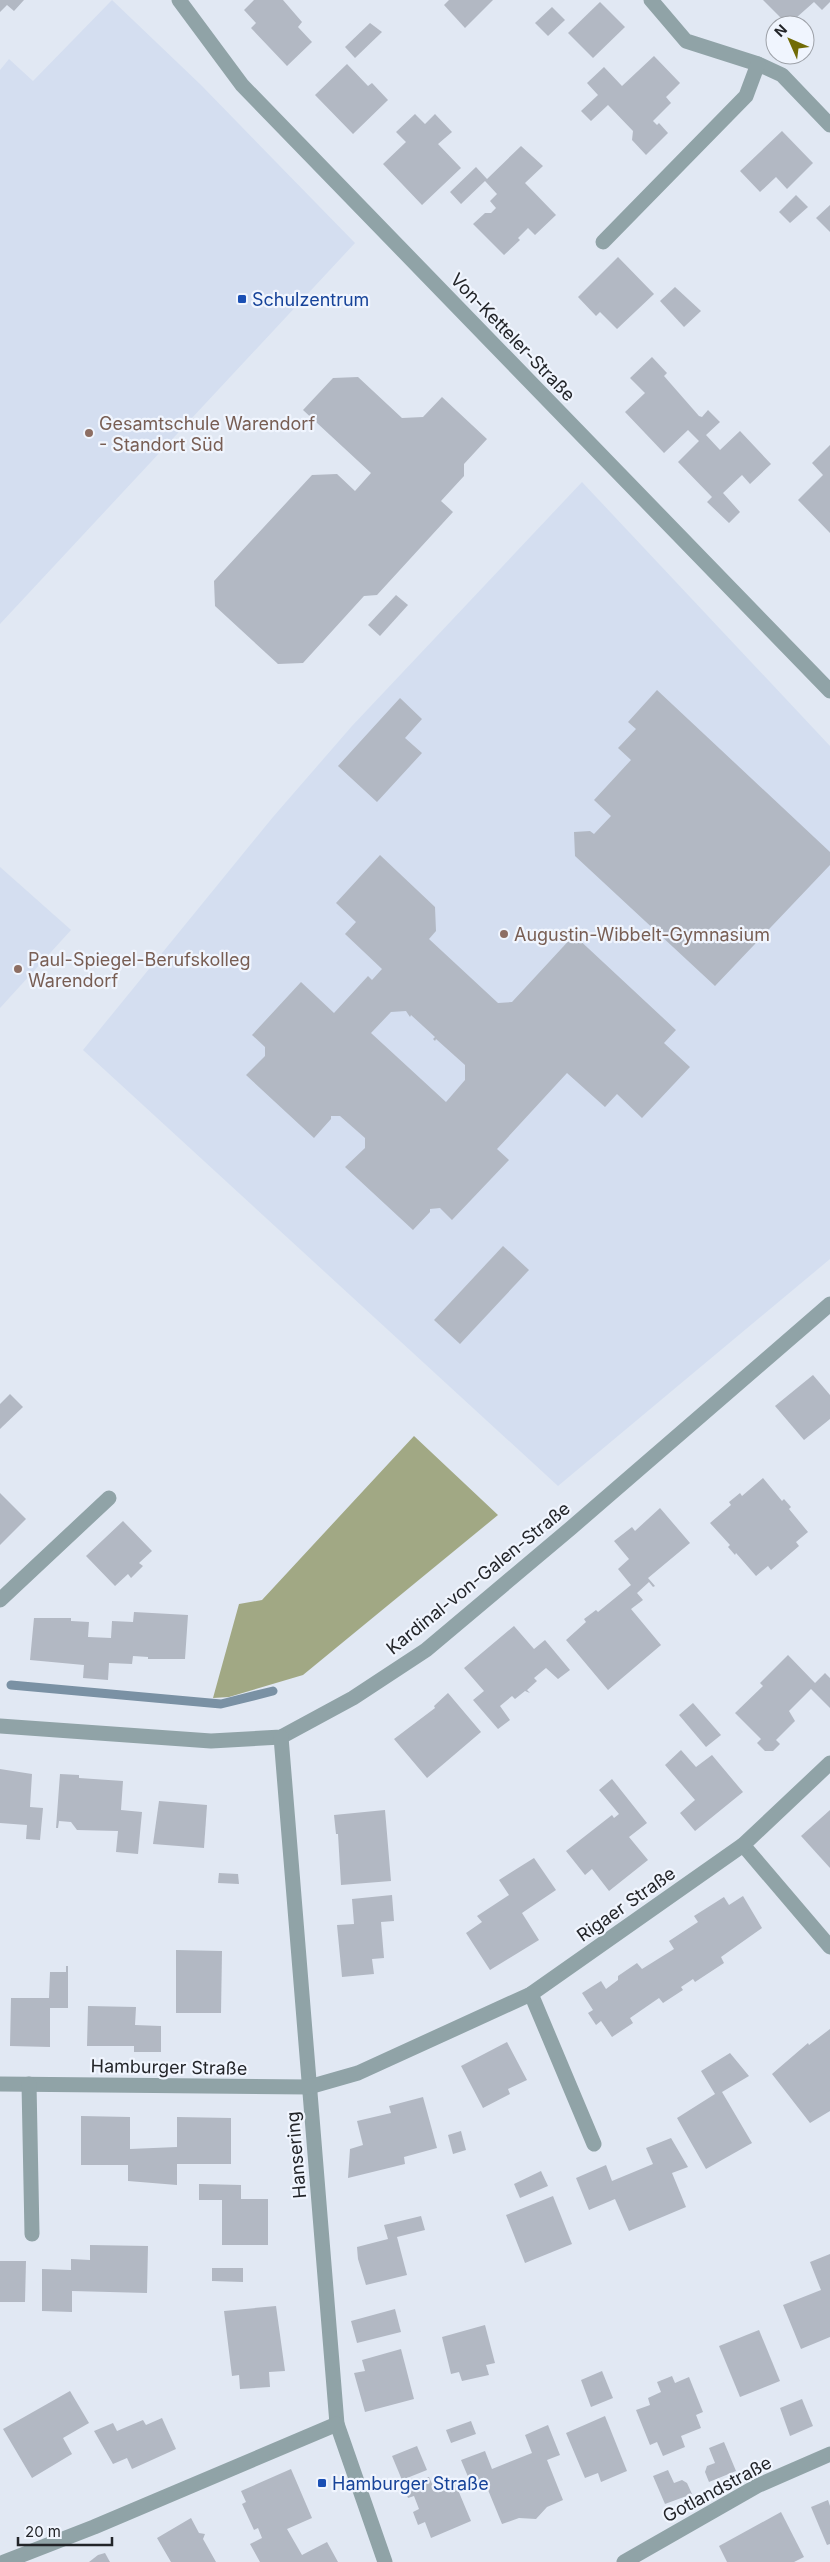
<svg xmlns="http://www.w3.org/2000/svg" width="830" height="2562" font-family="Inter,sans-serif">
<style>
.built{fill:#d4def0}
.forest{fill:#a1a884}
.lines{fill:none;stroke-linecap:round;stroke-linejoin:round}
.stream{stroke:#7a91a4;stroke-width:9}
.building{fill:#b2b8c3;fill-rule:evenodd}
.minor{stroke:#90a3a7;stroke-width:15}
.transit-dot{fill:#1a4fb4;stroke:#f0f5fe;stroke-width:2}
.education-dot{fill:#8d6e63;stroke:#f0f5fe;stroke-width:2}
.labels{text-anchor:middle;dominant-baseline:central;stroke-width:4.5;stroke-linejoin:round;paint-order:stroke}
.transit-label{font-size:18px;fill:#164399;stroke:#f0f5fe;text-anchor:start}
.street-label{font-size:18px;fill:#232529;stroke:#f0f5fe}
.education-label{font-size:18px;fill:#785e54;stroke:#f0f5fe;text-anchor:start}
</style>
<rect width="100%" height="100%" fill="#e1e8f3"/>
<!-- built -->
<g class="built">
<path d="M112 0 201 85 355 243 0 624V70L9 59 33 81Z"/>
<path d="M582 482 830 746V1259L558 1486 83 1050 273 817 352 726Z"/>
<path d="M0 867 71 930 0 1008Z"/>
</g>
<!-- forest -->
<path class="forest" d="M414 1436 498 1515 303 1675 229 1697 213 1698 239 1604 262 1600Z"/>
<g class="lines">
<!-- stream -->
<path class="stream" d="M11 1685 221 1704 273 1691"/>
</g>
<!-- building -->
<g class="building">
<path d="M0 0H24L14 11 7 5 0 12Z"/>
<path d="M254 0H283L302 22 298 27 312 42 287 66 251 28 256 23 244 10Z"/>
<path d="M449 0H493L465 28 444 5Z"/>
<path d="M763 0H830V2L822 10 814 2 788 25Z"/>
<path d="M600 2 625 27 593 58 568 33Z"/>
<path d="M552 7 565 20 548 36 535 23Z"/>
<path d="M370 23 382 32 355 58 345 47Z"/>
<path d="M654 56 680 83 666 97 671 103 653 121 657 125 659 123 668 133 646 155 632 140 633 131 608 105 591 121 581 111 598 95 587 83 604 67 622 86Z"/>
<path d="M347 64 368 86 372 83 388 100 353 134 315 95Z"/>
<path d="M415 114 425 124 435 114 452 132 438 144 461 168 422 205 383 164 406 142 396 132Z"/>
<path d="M782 131 813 163 787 189 776 177 760 192 740 171Z"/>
<path d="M521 146 543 166 525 183 556 215 535 235 528 228 518 238 520 240 504 255 473 224 485 213H491L496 208 490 201 497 194 485 181 461 204 450 192 476 167 487 179Z"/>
<path d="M796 195 808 207 790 223 779 212Z"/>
<path d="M830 205V232L816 218Z"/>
<path d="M618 257 654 294 617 329 600 312 596 316 578 297Z"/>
<path d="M675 287 701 311 684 327 660 301Z"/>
<path d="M652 357 667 373 664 376 699 416 702 417 708 410 720 422 706 435 720 450 740 431 771 464 750 484 742 475 723 493 740 512 729 523 707 502 712 497 678 462 699 441 688 430 664 453 625 412 645 393 630 378Z"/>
<path d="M358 377 402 418 423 417 442 397 487 439 464 464V476L441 501 453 512 377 595 364 596 303 663 278 664 215 606 214 581 312 475 337 474 355 491 371 473 303 410 333 378Z"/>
<path d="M830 445V533L798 500 823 475 812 463Z"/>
<path d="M396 595 408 605 380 636 368 625Z"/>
<path d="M657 690 830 852V865L715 986 575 856 574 832 590 831 594 834 611 816 594 800 631 760 618 748 636 729 628 722Z"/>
<path d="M400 698 422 719 405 738 422 753 377 802 338 766Z"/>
<path d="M380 855 435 907 436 931 429 939 498 1003 512 1002 574 935 676 1030 664 1043 690 1067 642 1118 617 1094 605 1107 567 1073 497 1149 509 1160 452 1220 440 1208 430 1209V1212L413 1230 345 1167 365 1148V1138L340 1116H331V1119L314 1138 246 1075 265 1056V1047L252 1035 301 982 334 1013 368 976 372 980 382 969 345 934 356 922 336 903ZM406 1011 410 1017 411 1015 435 1037 433 1039 435 1041 436 1039 465 1065V1080L446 1102 371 1033 391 1012Z"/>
<path d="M503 1246 529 1270 460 1344 434 1320Z"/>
<path d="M813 1375 830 1395V1419L804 1440 775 1406Z"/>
<path d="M10 1394 23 1407 0 1429V1404Z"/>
<path d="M763 1478 782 1501 784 1499 791 1507 789 1509 808 1532 796 1542 799 1546 771 1570 768 1566 756 1576 736 1553 735 1555 728 1547 730 1545 710 1523 731 1505 729 1502 740 1493 742 1496Z"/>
<path d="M0 1493 26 1519 0 1545Z"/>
<path d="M660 1508 690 1543 648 1578 655 1586 653 1587 649 1582 637 1593 643 1600 631 1609 661 1645 608 1690 566 1640 586 1622 584 1619 596 1610 598 1612 631 1585 618 1569 629 1559 614 1541 632 1527 635 1531Z"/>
<path d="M123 1521 152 1551 139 1563 143 1566 131 1578 128 1574 115 1586 86 1556Z"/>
<path d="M134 1612 188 1615 185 1659H148V1657L133 1656 132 1664 109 1663 108 1680 83 1678 84 1665 30 1660 34 1618H71V1621L89 1622 88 1637 111 1638 112 1621 133 1622Z"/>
<path d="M514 1626 534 1649 545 1640 570 1670 558 1679 546 1668 534 1678 537 1681 527 1690 530 1693 525 1691 515 1699 512 1696 500 1706 510 1720 498 1729 473 1700 484 1691 464 1668Z"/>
<path d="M788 1655 815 1683 825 1673 830 1678V1708L811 1689 789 1711 795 1721 776 1740 780 1744 773 1751H765L757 1743 761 1739 735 1713 763 1686 760 1683Z"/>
<path d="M448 1693 481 1732 427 1778 394 1739 435 1708 434 1706Z"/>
<path d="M693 1703 721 1735 706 1747 679 1715Z"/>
<path d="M681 1750 696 1767 712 1755 743 1792 695 1831 680 1813 695 1800 665 1765Z"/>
<path d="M0 1769 32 1774 30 1807 43 1808 40 1840 26 1839 27 1825 0 1823Z"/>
<path d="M60 1774 79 1775V1778L123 1781 121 1810 142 1812 138 1854 116 1852 118 1831 77 1830 71 1822 59 1821 58 1828H56Z"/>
<path d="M612 1779 647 1823 629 1837 648 1860 609 1891 592 1869 585 1875 566 1851 612 1815 614 1818 619 1814 599 1790Z"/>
<path d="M159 1801 207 1805 204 1848 153 1844Z"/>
<path d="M385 1810 391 1881 341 1885 338 1834H336L334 1815Z"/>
<path d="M830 1810V1868L801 1836Z"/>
<path d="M534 1858 556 1890 522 1913 539 1940 490 1970 466 1933 482 1922 477 1916 509 1895 499 1880Z"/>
<path d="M219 1873 238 1874 239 1884 218 1883Z"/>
<path d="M392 1895 394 1921 381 1922 384 1958 372 1959 374 1974 342 1977 337 1925 354 1924 352 1899Z"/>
<path d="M743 1896 762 1928 721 1957 724 1963 695 1982 693 1979 681 1987 683 1990 663 2003 659 1998 630 2018 633 2023 612 2037 601 2021 596 2025 588 2013 593 2010 582 1993 601 1981 606 1989 618 1980V1976L637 1963 642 1969 674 1949 669 1941 698 1922 694 1916 724 1897 729 1905Z"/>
<path d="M176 1950 222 1951 221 2013H176Z"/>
<path d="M66 1966H68V2008H50V2047L10 2046 11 1998H49L50 1972H66Z"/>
<path d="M88 2006 136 2007 135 2025 161 2026V2052H134V2046H87Z"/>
<path d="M830 2029V2111L810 2123 772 2074 808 2043 809 2045Z"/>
<path d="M507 2042 527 2080 508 2089 510 2094 483 2108 461 2066Z"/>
<path d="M730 2053 749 2076 722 2092 752 2143 706 2169 677 2118 715 2094 701 2071Z"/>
<path d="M423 2097 437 2148 404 2157 405 2164 348 2178 350 2149 363 2145 357 2121 391 2113 389 2106Z"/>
<path d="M81 2116 130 2117V2149L177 2147V2117L231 2118V2164H177V2185L128 2181V2165H81Z"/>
<path d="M461 2131 466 2150 453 2154 448 2135Z"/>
<path d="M671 2138 688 2167 672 2173 686 2207 629 2231 615 2199 589 2210 576 2178 606 2165 612 2181 653 2164 646 2148Z"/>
<path d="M541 2171 548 2186 520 2198 514 2184Z"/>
<path d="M199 2184 241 2185V2199H268V2245H222V2200H199Z"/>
<path d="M553 2196 572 2244 525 2263 506 2215Z"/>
<path d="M421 2216 425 2230 397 2237 407 2275 366 2285 358 2259 357 2247 388 2239 384 2225Z"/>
<path d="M90 2245 148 2246 147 2293 72 2291V2312L42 2311V2269L71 2270V2259L90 2260Z"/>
<path d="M830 2254V2337L801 2349 783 2305 821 2290 810 2262Z"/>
<path d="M0 2261H26L25 2302H0Z"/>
<path d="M212 2268H243V2282L212 2281Z"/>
<path d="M276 2306 285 2371 269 2372 270 2387 240 2389 239 2375 232 2376 224 2311Z"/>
<path d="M395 2309 401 2332 357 2343 351 2321Z"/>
<path d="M485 2325 495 2363 486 2365 489 2375 462 2381 459 2372 451 2374 442 2337Z"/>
<path d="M759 2330 780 2381 740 2397 719 2346Z"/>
<path d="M401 2349 414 2399 365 2412 354 2373 365 2371 362 2360Z"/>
<path d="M602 2371 613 2398 591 2407 581 2380Z"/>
<path d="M672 2376 675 2383 689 2377 703 2412 696 2415 701 2428 681 2436 685 2447 663 2456 657 2442 650 2445 636 2410 650 2405 648 2398 661 2392 657 2382Z"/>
<path d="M70 2391 89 2423 63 2438 72 2454 32 2478 3 2429Z"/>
<path d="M802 2399 813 2426 790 2436 780 2408Z"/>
<path d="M605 2416 627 2471 601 2482 598 2473 585 2478 566 2433Z"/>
<path d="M162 2418 176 2449 132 2469 127 2458 113 2464 94 2431 113 2423 117 2431 143 2420 146 2425Z"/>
<path d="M471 2421 476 2434 451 2443 446 2430Z"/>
<path d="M548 2425 560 2455 547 2460 563 2500 547 2507 536 2519 519 2518 502 2524 486 2485 474 2491 461 2460 485 2451 492 2469 532 2453 525 2435Z"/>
<path d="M724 2442 736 2471 709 2482 705 2472 707 2466 715 2463 709 2448Z"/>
<path d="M417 2446 427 2470 402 2480 392 2456Z"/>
<path d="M291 2469 312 2518 287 2529 302 2555 327 2542 338 2562H260L250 2544 262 2538 258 2528 254 2530 242 2504 246 2502 241 2491Z"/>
<path d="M668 2470 674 2483 682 2480 687 2483 692 2494 665 2504 653 2476Z"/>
<path d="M429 2477 433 2486 453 2478 471 2521 431 2538 425 2522 418 2525 413 2512 419 2509 414 2496 408 2498 405 2490 407 2485Z"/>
<path d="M828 2500 830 2506V2544L827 2545 811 2507Z"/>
<path d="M781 2512 804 2557 794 2562H727L719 2546Z"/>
<path d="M191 2518 199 2533 205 2534 203 2539 216 2562H171L157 2538Z"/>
<path d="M105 2553 110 2562H89L98 2555Z"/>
</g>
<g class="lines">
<!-- minor -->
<g class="minor">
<path d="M179 0 242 85 830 691"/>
<path d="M651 0 686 41 758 64 782 75 830 125"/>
<path d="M603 242 746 96 758 64"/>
<path d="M0 1600 109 1498"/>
<path d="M0 1726 211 1741 281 1737 353 1698 426 1650 571 1528 830 1304"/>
<path d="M281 1737 337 2424 385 2562"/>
<path d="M743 1845 830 1947"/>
<path d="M531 1994 594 2144"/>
<path d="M0 2084 309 2087 358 2073 531 1994 743 1845 830 1763"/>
<path d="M29 2084 32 2234"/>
<path d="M4 2562 94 2527 337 2424"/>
<path d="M624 2562 757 2486 830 2454"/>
</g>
</g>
<!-- markers -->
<g class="transit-dot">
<rect x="237" y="294" width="10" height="10" rx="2.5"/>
<rect x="317" y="2478" width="10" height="10" rx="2.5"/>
</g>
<g class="education-dot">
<circle cx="89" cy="433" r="5"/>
<circle cx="504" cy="934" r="5"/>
<circle cx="18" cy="969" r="5"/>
</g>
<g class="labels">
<!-- transit labels -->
<g class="transit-label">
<text x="252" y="299">Schulzentrum</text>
<text x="332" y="2483">Hamburger Straße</text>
</g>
<!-- street labels -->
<g class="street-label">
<text transform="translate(513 337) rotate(46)">Von-Ketteler-Straße</text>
<text transform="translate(478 1578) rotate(-39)">Kardinal-von-Galen-Straße</text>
<text transform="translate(626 1904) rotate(-35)">Rigaer Straße</text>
<text transform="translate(169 2067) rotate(1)">Hamburger Straße</text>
<text transform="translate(296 2155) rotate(-95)">Hansering</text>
<text transform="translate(717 2489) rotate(-28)">Gotlandstraße</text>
</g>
<!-- education labels -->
<g class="education-label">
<text x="99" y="423">Gesamtschule Warendorf<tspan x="99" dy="21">- Standort Süd</tspan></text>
<text x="514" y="934">Augustin-Wibbelt-Gymnasium</text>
<text x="28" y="959">Paul-Spiegel-Berufskolleg<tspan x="28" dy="21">Warendorf</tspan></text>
</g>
</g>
<!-- north arrow -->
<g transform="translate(790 40) rotate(315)"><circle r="24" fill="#f0f5fe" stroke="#9ea2a9"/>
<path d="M0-4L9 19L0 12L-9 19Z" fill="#716b05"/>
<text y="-8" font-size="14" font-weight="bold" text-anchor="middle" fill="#232529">N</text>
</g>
<!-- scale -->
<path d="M18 2537v8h94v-8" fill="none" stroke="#232529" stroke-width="2.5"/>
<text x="25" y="2537" font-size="15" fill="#232529" stroke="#f0f5fe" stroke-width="4" paint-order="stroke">20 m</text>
</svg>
